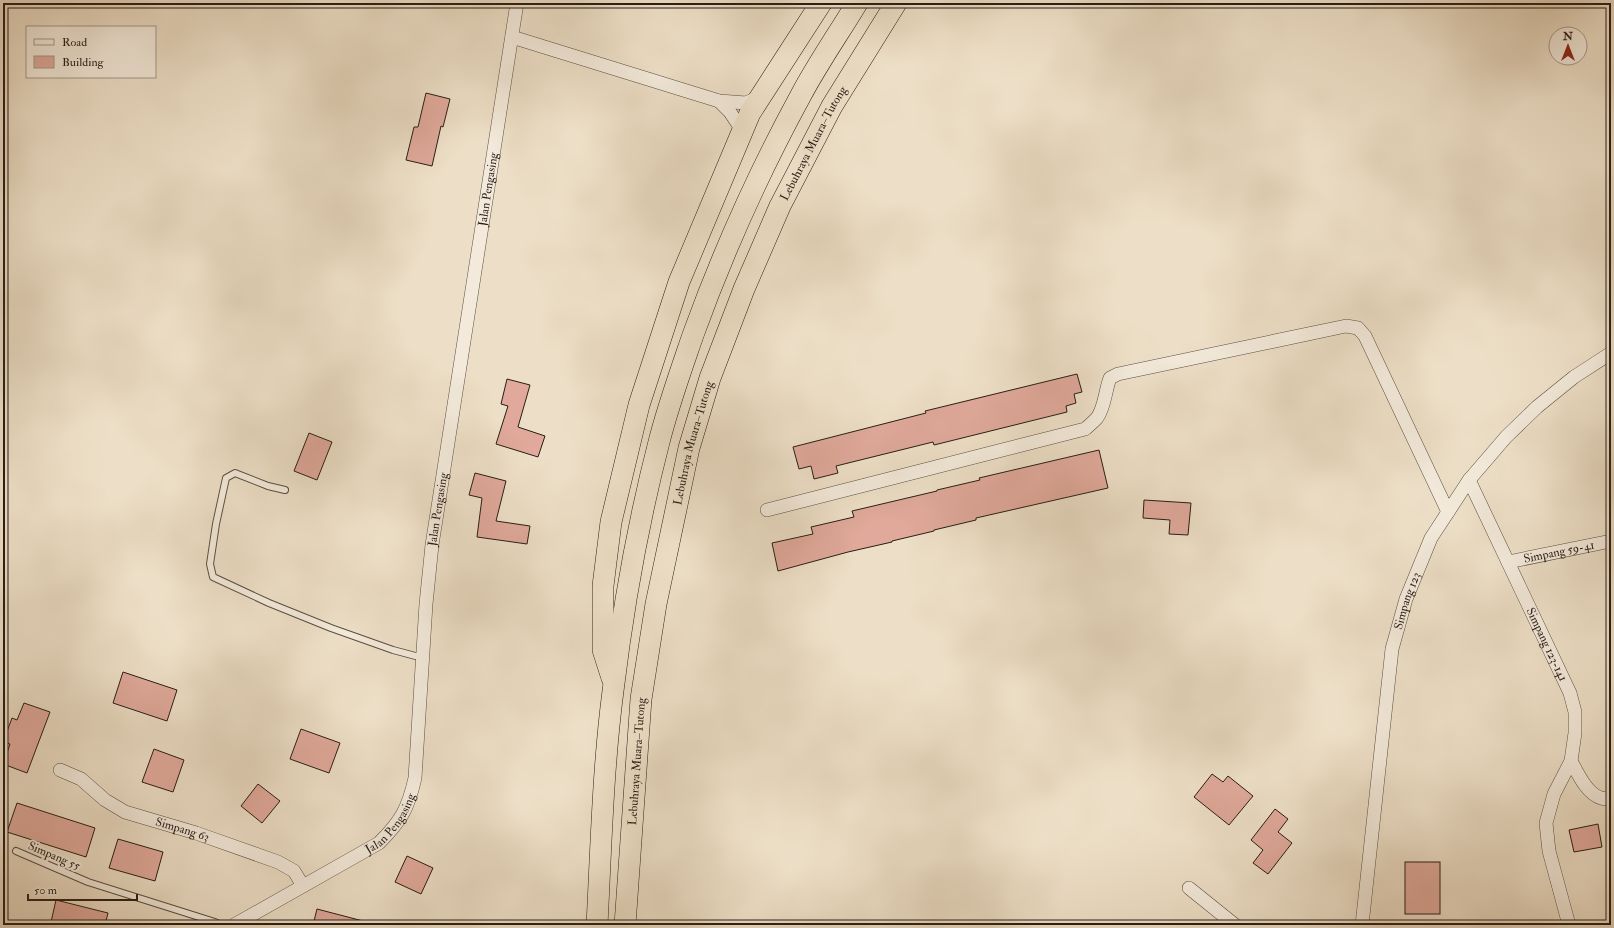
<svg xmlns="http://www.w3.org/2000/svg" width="1614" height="928" font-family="'IM FELL Double Pica',serif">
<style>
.building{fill:#e0a99b;stroke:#281d16}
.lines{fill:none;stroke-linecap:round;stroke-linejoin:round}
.service-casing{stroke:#594e42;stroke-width:8}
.minor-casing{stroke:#594e42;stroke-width:14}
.trunk-casing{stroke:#281d16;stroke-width:22}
.service{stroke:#f3eadb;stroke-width:6}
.minor{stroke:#f3eadb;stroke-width:13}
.trunk{stroke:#eddfc7;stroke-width:21}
.labels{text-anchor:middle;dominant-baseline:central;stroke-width:4;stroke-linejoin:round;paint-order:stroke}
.street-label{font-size:12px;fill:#281d16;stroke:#f3eadb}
</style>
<rect width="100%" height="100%" fill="#eddfc7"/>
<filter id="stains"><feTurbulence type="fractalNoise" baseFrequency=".005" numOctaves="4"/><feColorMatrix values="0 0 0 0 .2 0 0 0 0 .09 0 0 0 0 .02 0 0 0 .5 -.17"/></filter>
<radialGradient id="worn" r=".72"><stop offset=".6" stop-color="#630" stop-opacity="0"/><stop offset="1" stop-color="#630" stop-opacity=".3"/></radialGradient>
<!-- building -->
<g class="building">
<path d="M426 93 450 99 443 127 441 126 432 166 406 160 414 127H418Z"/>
<path d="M1077 374 1082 392 1074 394 1076 403 1066 406 1067 412 934 445 933 442 836 466 838 473 814 479 811 466 799 469 793 447 926 413 925 411Z"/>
<path d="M507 379 530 385 518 427 545 436 538 457 496 444 508 406 501 404Z"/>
<path d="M309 433 332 442 317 480 294 471Z"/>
<path d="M1099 450 1108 488 976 518V520L934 530V531L892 541V542L848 552 778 571 772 543 813 534 811 527 854 517 852 511 937 491V490L980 480 979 478Z"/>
<path d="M475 473 506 481 496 521 530 526 527 544 477 537 482 498 469 495Z"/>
<path d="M1144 500 1191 503 1188 535 1169 534 1170 520 1143 518Z"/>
<path d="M123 672 177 690 167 721 113 703Z"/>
<path d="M24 703 50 712 27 773 3 764 10 744 3 742 12 718 17 720Z"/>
<path d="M301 729 340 743 329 773 290 759Z"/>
<path d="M154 749 184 760 173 792 142 782Z"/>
<path d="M1212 774 1223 782 1228 776 1253 796 1229 825 1194 797Z"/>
<path d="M258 784 280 801 262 823 241 806Z"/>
<path d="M17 803 95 828 86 857 7 832Z"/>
<path d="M1275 809 1288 819 1278 832 1292 843 1268 874 1253 863 1263 850 1251 840Z"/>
<path d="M1598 824 1602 847 1574 852 1569 830Z"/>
<path d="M118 839 163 852 155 881 109 868Z"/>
<path d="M407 856 433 868 421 894 395 882Z"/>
<rect x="1405" y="862" width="35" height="52"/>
<path d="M56 900 108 913 105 925H62L51 922Z"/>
<path d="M317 909 363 921V925H313Z"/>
</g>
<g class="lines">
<defs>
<g id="service">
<path d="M285 490 268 486 235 473 226 478 216 524 210 564 213 577 269 603 331 628 393 650 423 658"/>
<path d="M16 851 88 882 215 922 221 925"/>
</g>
<g id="minor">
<path d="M512 37 719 101 746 103 759 97"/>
<path d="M719 101 730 112 742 130"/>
<path id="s1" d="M1469 480 1570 693 1575 712V733L1571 761 1554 794 1546 823 1549 851 1569 925"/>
<path d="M767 510 1085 429C1089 426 1093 422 1097 418 1105 407 1105 391 1110 378L1118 374 1346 326 1358 328 1365 336 1448 512"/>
<path id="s2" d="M1508 562 1611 541"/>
<path d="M1571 761C1578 774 1587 794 1601 798 1604 799 1608 799 1611 799"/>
<path id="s3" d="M60 770 81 779 105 800 125 812 196 833 278 862 294 871 303 886"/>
<path d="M1189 888 1235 925"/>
<path id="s4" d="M234 925 379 843C401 821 408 809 415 778L426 604 432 545 517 3"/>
<path id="s5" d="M1362 925 1392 649 1406 599 1431 538 1469 480 1506 437 1537 407 1574 377 1611 353"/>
</g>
<g id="trunk">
<path d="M612 678 603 650V586L611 522 639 405 679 282 750 113 821 3"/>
<path d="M597 925C601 848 603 767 613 691 623 608 638 523 659 442 668 406 681 370 693 335 723 252 759 172 801 95 818 63 839 33 857 3"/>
<path id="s6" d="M625 925 641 699 656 604 689 448 710 378 744 289 780 206 832 106 896 3"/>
</g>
</defs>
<!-- service casing -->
<use href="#service" class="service-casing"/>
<!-- minor casing -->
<use href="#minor" class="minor-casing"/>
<!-- trunk casing -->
<use href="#trunk" class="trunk-casing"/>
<!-- service -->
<use href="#service" class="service"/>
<!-- minor -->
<use href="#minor" class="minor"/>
<!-- trunk -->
<use href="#trunk" class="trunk"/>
</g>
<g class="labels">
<!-- street labels -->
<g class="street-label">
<text stroke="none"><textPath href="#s6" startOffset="812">Lebuhraya Muara–Tutong</textPath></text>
<text stroke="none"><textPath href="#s4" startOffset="836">Jalan Pengasing</textPath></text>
<text stroke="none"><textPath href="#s6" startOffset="488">Lebuhraya Muara–Tutong</textPath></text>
<text stroke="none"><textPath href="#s4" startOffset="512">Jalan Pengasing</textPath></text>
<text stroke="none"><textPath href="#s2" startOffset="52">Simpang 59-41</textPath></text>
<text stroke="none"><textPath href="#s5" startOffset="328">Simpang 123</textPath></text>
<text stroke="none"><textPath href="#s1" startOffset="182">Simpang 123-141</textPath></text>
<text stroke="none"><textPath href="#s6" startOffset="164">Lebuhraya Muara–Tutong</textPath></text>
<text stroke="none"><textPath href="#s4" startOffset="189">Jalan Pengasing</textPath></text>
<text stroke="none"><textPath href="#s3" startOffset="138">Simpang 63</textPath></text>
<text transform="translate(54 856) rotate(23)">Simpang 55</text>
</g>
</g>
<!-- margin -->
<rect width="1614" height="928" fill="none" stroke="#eddfc7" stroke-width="16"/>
<rect x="4" y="4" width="1606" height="920" fill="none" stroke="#281d16" stroke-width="2"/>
<rect x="8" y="8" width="1598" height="912" fill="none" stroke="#281d16"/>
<!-- legend -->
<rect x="26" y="26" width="130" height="52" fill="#f3eadb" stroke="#a2988c"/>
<rect x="34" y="39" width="20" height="6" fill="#f3eadb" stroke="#a2988c"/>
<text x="62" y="46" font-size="12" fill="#281d16">Road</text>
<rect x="34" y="56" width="20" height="12" fill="#e0a99b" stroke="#a2988c"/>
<text x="62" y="66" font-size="12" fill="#281d16">Building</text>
<!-- north arrow -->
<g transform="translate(1568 46)"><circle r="19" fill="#f3eadb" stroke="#a2988c"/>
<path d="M0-3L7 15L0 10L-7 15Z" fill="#8f2418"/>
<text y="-6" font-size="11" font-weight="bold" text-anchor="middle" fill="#281d16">N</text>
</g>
<!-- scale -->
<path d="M28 894v6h109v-6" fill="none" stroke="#281d16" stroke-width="2"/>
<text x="34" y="894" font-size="12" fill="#281d16" stroke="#f3eadb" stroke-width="3" paint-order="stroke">50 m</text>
<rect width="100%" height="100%" filter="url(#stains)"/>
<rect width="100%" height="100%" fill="url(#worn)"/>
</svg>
